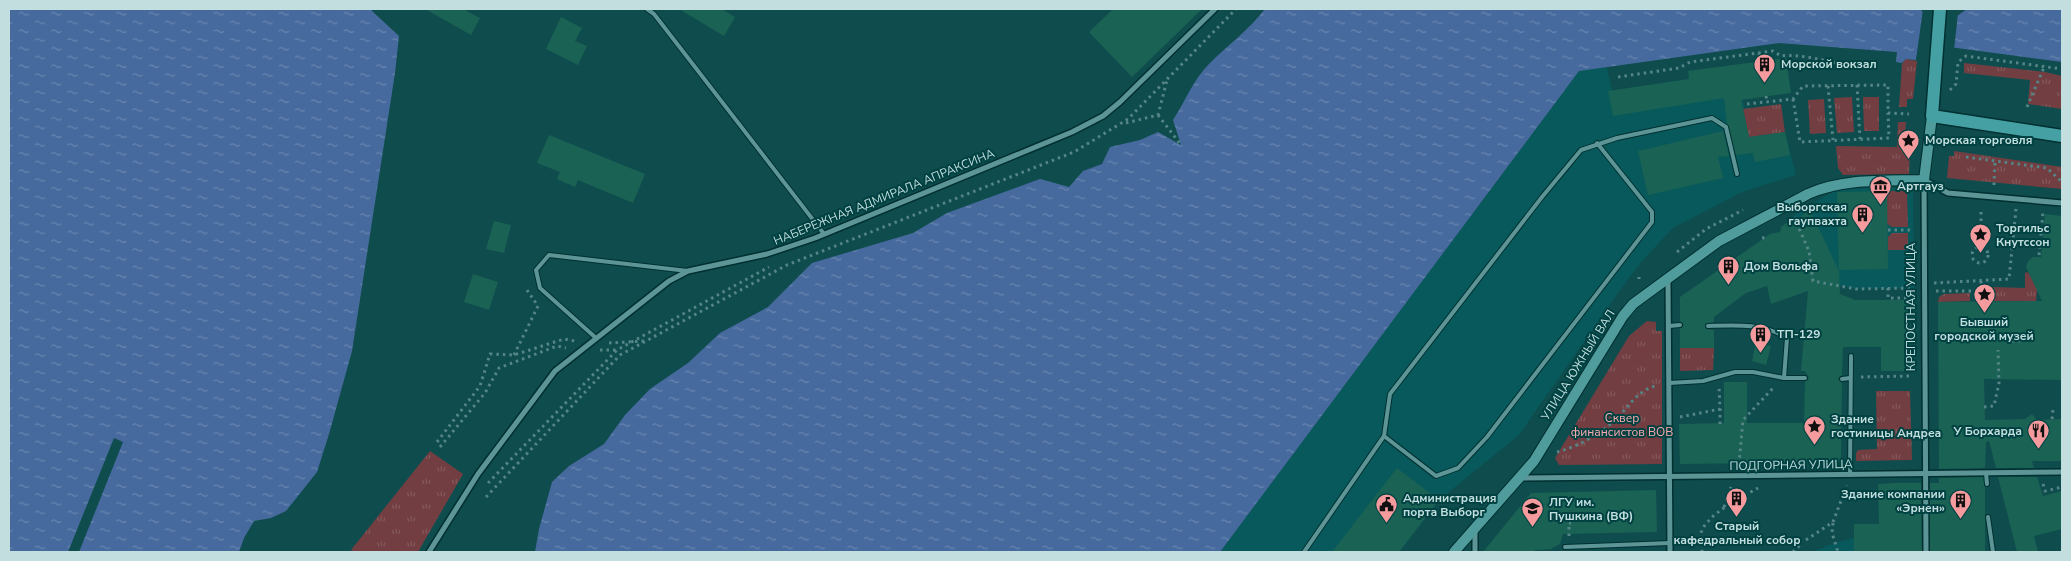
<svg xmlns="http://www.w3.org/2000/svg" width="2071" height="561" font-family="'Nunito Sans',sans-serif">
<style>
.built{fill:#08595b}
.grass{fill:url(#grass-tufts)}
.water{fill:url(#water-ripples)}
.pier{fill:#0f4c4d}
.building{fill:#1a6254}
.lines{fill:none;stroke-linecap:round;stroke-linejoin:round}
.lane-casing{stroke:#013031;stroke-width:6}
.street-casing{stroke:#013031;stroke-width:8}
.secondary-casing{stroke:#013031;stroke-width:12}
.primary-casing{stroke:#013031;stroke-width:15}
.path{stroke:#558586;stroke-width:3;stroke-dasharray:2.5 4;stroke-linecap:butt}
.lane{stroke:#5d9596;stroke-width:4}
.street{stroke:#5d9596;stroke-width:5}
.secondary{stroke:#509b9c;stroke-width:10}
.primary{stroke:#44a0a3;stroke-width:12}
.labels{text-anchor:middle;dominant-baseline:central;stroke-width:4;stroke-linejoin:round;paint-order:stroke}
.poi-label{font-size:12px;font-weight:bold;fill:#c2dede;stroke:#004142;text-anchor:start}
.street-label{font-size:12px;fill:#c2dede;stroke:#004142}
.park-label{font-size:12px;fill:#feabae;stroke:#004142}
</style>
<defs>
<pattern id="grass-tufts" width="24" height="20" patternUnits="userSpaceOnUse" patternTransform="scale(1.25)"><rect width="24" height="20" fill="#723e41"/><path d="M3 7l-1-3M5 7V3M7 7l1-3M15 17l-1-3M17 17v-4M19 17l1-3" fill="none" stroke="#84595c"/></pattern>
<pattern id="water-ripples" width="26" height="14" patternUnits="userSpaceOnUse" patternTransform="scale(1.25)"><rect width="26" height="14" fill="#476a9e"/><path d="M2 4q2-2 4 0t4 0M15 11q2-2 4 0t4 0" fill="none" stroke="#6886af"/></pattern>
</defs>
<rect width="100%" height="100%" fill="#0f4c4d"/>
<!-- built -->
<g class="built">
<path d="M1737 65 1749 137 1785 132 1796 175 1742 192 1673 228 1642 261 1618 293 1519 435 1439 500 1399 552H1220L1579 71 1607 67 1612 91 1689 79Z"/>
<path d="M1913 187 1914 288 1856 289 1813 281 1798 223 1793 216 1837 189Z"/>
<path d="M1854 538V552L1815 551 1834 543Z"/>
</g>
<!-- grass -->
<g class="grass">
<path d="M1906 59 1917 61 1913 99H1907V107H1899L1902 64Z"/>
<path d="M1964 63 2045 72 2062 76V109L2028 104 2030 80 1964 73Z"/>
<path d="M1852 97 1854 132 1837 133 1834 98Z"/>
<path d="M1863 97H1879V131H1864Z"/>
<path d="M1824 99 1826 133 1810 134 1808 100Z"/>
<path d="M1781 104 1785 132 1749 137 1743 109Z"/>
<path d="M1898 122H1906L1904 152H1910L1909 174 1843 175 1838 168 1836 146 1897 147Z"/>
<path d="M1954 151 2062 167V189L1947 178 1949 156H1954Z"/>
<path d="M1887 191H1907L1908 227H1892L1887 224Z"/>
<path d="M1892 233H1908V250H1888V237Z"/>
<path d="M2028 272 2030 276 2038 280 2036 301H1992V287L2025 288V273Z"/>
<path d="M1970 293V301L1938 302 1939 297 1944 294Z"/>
<path d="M1647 321 1656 322V331H1662V464L1559 465 1555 458 1629 336Z"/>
<path d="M1680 348H1714L1713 370 1680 371Z"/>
<path d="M1876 391H1910L1912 460 1856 461V453L1858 450 1877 449Z"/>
<path d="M430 451 463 474 418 552H355L351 550Z"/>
</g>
<!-- water -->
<g class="water">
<path d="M9 9H372V11L399 36 395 73 352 351 329 434 317 472 286 511 271 518 254 521 244 538 239 552H9Z"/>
<path d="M1265 9H1920L1923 12 1957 16 1967 9H2062V62L1919 43 1916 60 1906 59 1902 63 1896 62 1897 52 1779 43 1579 71 1220 552H535L539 529 552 482 569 466 604 444 625 415 650 389 688 363 720 333 768 307 812 263 913 233 947 213 1040 179 1069 187 1083 171 1102 164 1110 147 1140 140 1158 132 1181 145 1173 120C1185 102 1193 80 1209 64 1228 45 1249 30 1265 9Z"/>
</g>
<!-- pier -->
<g class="pier">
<path d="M1923 9 1958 13 1954 50 1921 46 1919 60H1916Z"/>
<path d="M114 438 123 442 79 552H68Z"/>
</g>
<!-- building -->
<g class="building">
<path d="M425 9H463L480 18 471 35Z"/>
<path d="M679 9H722L735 17 724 36Z"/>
<path d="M1113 9H1202L1132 77 1089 32Z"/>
<path d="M561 17 582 28 575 41 587 46 578 65 546 49Z"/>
<path d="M1786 58 1791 93 1741 100 1749 137 1785 132 1790 155 1755 162 1753 153 1736 155 1727 123 1724 98 1613 116 1608 91 1689 79 1688 71Z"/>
<path d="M1723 131 1729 156 1718 157 1723 178 1648 195 1638 151Z"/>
<path d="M549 135 645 174 633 203 578 180 575 187 557 179 560 172 537 163Z"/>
<path d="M1887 191 1888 269 1839 270 1837 192Z"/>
<path d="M1810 210 1839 271 1840 294 1855 300H1909V371H1881V347H1843L1842 375 1838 379 1842 383 1841 462 1680 464 1679 424 1724 423V382H1747V423H1804L1805 382 1809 378 1805 371H1801L1808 291 1771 304 1767 286 1746 293 1714 317V322L1705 324 1706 329 1714 330V348H1680V329L1684 325 1680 321V297L1770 234 1780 232 1781 227 1786 223 1792 222Z"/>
<path d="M2045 214 2062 216V380L1984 379 1985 420 2025 419 2032 414 2037 420 2062 419V461H2032L2034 468H1996L1989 441 1986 442 1985 468 1939 469 1938 302 2042 301 2026 267 2028 261 2033 257H2041Z"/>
<path d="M494 221 511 225 504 253 486 249Z"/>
<path d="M473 274 498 282 489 310 464 302Z"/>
<path d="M1756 342 1771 346 1766 365 1752 361Z"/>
<path d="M1397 468 1439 500 1399 552H1332Z"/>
<path d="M1983 477 1985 487V552H1930V483H1939V478Z"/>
<path d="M1998 477H2037L2043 496 2062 491V529L2034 536 2038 552H2017Z"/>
<path d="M1895 483H1921L1922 552H1854V524H1879L1878 484Z"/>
<path d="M1656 490 1657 532 1563 534 1560 544 1551 549 1535 550V552H1483L1531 493Z"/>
</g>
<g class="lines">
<defs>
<g id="lane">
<path d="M647 9 654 14 824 234"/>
<path d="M1669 326 1680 325"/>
<path d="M1708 326C1736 325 1763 323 1787 338L1784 378"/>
<path d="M596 338 540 288 536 270 549 255 688 271"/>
<path d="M1842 379 1850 378"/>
<path d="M1669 383 1703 381 1735 372H1753L1784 378H1805"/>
<path d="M1384 436 1436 476 1458 468 1487 437 1652 222V212L1597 143"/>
<path d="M1986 473 1987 484"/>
<path d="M1850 475 1851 356"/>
<path d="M1988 517 1993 552"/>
<path d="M1565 547 1670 543"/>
<path d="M1304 552 1384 436 1390 394 1542 197 1581 150 1617 138 1712 118 1726 127 1737 174"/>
</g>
<g id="street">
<path d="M1668 278 1670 552"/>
<path d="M1521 478 2062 472"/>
<path d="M429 552 478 474 555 371 669 281 688 271 767 254 815 238 1072 132 1103 116 1120 102 1215 9"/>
<path d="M1475 552V530"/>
<path d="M1926 552 1924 180 1948 193 2062 203"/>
</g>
<path id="secondary" d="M1454 552 1534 461 1623 316 1633 304 1719 241 1808 194C1844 178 1885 181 1924 180L1932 116"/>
<path id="primary" d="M1940 9 1932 116 2062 136"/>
</defs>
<!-- lane casing -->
<use href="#lane" class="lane-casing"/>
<!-- street casing -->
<use href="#street" class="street-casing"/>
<!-- secondary casing -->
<use href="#secondary" class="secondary-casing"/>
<!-- primary casing -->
<use href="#primary" class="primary-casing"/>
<!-- path -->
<g class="path">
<path d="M1759 53 1760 61"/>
<path d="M1618 77 1679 68 1690 62 1773 51 1781 56C1804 53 1831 64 1854 65"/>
<path d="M1857 85 1860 139"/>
<path d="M1828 86 1833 140"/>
<path d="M1950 90 1956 84 1958 62 1966 56 2062 69"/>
<path d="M1766 96 1767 101"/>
<path d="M1793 99 1800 142 1889 138 1888 113"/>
<path d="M1747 104 1793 99 1803 86 1888 85V113L1909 114"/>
<path d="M2027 107 2045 65"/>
<path d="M1158 115 1181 145"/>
<path d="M1126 123 1158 115 1167 80"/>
<path d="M1966 157 2047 168 2062 182"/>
<path d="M1994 185 1995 161"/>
<path d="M1794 217 1809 251 1813 281 1856 289 1914 288"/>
<path d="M1888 230H1911"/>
<path d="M1762 238 1768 237"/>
<path d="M1981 247V209"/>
<circle cx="1980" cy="255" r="8"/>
<path d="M1677 252 1706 229 1743 210"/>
<path d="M2039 255 2043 212"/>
<path d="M1639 279V277"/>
<path d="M1981 281V301"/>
<path d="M1934 283 2009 279 2016 209"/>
<path d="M1888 288V298H1911"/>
<path d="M1936 291H1981"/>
<path d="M1796 334 1804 330"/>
<path d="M1973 340 2020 341"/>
<path d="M609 343 645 341"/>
<path d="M600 350H616"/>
<path d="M514 355 538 306 527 290"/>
<path d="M1861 377 1912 376"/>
<path d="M1984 407 1994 406 1999 383 1998 350"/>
<path d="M1680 417 1720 409 1719 386"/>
<path d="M2052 419 2053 409"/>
<path d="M1720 424V409"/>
<path d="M437 442 480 386 490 354 514 355 564 339 575 341"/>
<path d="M440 447 485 393 499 368 557 346 566 348"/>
<path d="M1557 452C1580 446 1603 433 1620 415 1632 402 1639 390 1658 385"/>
<path d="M1739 464 1743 420 1775 386"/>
<path d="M488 483 617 350 769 267"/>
<path d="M2043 484 2045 491 2062 487"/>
<path d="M486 497 620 355 787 265 1074 152 1128 119 1236 9"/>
<path d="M1724 507 1731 487"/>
<path d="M1833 523 1832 533 1838 552"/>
<path d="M1569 536V523H1571"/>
<path d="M1806 540 1833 522 1847 485"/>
<path d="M1682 544 1688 545 1701 542"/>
<path d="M1702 552C1702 548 1699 541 1700 537 1703 515 1741 498 1758 488"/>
<path d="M1793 552 1802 543"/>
</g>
<!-- lane -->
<use href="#lane" class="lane"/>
<!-- street -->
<use href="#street" class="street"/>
<!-- secondary -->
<use href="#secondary" class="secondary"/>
<!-- primary -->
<use href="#primary" class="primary"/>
</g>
<!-- icons -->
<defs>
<symbol id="building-pin" viewBox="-11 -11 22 30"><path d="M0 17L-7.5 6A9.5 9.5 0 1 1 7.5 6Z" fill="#f59b9e" stroke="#004142"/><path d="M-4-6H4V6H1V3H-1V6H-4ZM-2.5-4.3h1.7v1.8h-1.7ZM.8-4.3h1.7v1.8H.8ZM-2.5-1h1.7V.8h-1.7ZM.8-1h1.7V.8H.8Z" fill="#111"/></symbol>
<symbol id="sight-pin" viewBox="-11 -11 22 30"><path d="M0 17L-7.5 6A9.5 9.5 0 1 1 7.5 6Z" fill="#f59b9e" stroke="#004142"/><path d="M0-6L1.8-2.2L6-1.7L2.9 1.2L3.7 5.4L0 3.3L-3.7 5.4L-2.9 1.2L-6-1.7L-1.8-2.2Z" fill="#111"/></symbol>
<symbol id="museum-pin" viewBox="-11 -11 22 30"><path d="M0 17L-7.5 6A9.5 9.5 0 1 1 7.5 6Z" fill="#f59b9e" stroke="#004142"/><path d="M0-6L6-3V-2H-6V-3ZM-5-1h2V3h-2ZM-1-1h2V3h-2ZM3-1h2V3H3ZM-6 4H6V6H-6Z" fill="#111"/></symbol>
<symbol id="restaurant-pin" viewBox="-11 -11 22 30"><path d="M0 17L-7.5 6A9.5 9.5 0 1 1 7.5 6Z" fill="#f59b9e" stroke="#004142"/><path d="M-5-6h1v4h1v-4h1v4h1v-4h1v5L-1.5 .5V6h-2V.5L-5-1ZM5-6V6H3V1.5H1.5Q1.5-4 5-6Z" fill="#111"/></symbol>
<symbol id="civic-pin" viewBox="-11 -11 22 30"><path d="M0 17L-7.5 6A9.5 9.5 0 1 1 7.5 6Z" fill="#f59b9e" stroke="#004142"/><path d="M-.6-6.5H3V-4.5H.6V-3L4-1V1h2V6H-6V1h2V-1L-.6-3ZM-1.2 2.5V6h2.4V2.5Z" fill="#111"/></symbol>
<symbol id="university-pin" viewBox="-11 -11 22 30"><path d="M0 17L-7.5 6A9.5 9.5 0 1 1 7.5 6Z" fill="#f59b9e" stroke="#004142"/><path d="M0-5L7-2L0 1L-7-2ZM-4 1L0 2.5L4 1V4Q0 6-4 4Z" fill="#111"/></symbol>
</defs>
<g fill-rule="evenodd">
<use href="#building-pin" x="1752" y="52" width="25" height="34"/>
<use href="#sight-pin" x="1896" y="128" width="25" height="34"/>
<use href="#museum-pin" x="1868" y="174" width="25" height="34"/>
<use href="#building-pin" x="1850" y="202" width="25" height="34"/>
<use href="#sight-pin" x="1968" y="222" width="25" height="34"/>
<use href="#building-pin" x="1716" y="254" width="25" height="34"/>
<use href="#sight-pin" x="1972" y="282" width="25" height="34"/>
<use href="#building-pin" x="1748" y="322" width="25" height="34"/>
<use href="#sight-pin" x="1802" y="414" width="25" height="34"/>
<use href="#restaurant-pin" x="2026" y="418" width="25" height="34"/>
<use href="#building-pin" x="1724" y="486" width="25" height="34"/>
<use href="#building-pin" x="1948" y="488" width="25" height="34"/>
<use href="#civic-pin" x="1374" y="492" width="25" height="34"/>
<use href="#university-pin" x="1520" y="496" width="25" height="34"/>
</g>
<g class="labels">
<!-- poi labels -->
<g class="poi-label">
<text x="1781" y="64">Морской вокзал</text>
<text x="1925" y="140">Морская торговля</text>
<text x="1897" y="186">Артгауз</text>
<text x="1847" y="207" text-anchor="end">Выборгская<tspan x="1847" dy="14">гаупвахта</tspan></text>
<text x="1996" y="228">Торгильс<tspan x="1996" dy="14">Кнутссон</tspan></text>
<text x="1744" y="266">Дом Вольфа</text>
<text x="1984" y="322" text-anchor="middle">Бывший<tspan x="1984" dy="14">городской музей</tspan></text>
<text x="1777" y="334">ТП-129</text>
<text x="1831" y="419">Здание<tspan x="1831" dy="14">гостиницы Андреа</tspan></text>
<text x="2022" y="431" text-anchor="end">У Борхарда</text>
<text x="1945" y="494" text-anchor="end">Здание компании<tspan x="1945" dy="14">«Эрнен»</tspan></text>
<text x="1403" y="498">Администрация<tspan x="1403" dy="14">порта Выборг</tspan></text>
<text x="1549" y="502">ЛГУ им.<tspan x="1549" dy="14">Пушкина (ВФ)</tspan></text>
<text x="1737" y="526" text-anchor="middle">Старый<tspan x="1737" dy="14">кафедральный собор</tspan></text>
</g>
<!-- street labels -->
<g class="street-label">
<text transform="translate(884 197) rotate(-22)">НАБЕРЕЖНАЯ АДМИРАЛА АПРАКСИНА</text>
<text transform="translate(1911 307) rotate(-90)">КРЕПОСТНАЯ УЛИЦА</text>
<text transform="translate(1578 365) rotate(-58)">УЛИЦА ЮЖНЫЙ ВАЛ</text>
<text transform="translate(1791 465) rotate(-1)">ПОДГОРНАЯ УЛИЦА</text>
</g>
<!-- park labels -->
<g class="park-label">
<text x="1622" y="418">Сквер<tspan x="1622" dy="14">финансистов ВОВ</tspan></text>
</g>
</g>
<!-- border -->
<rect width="2071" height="561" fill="none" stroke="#c2dede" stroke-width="20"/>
</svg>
